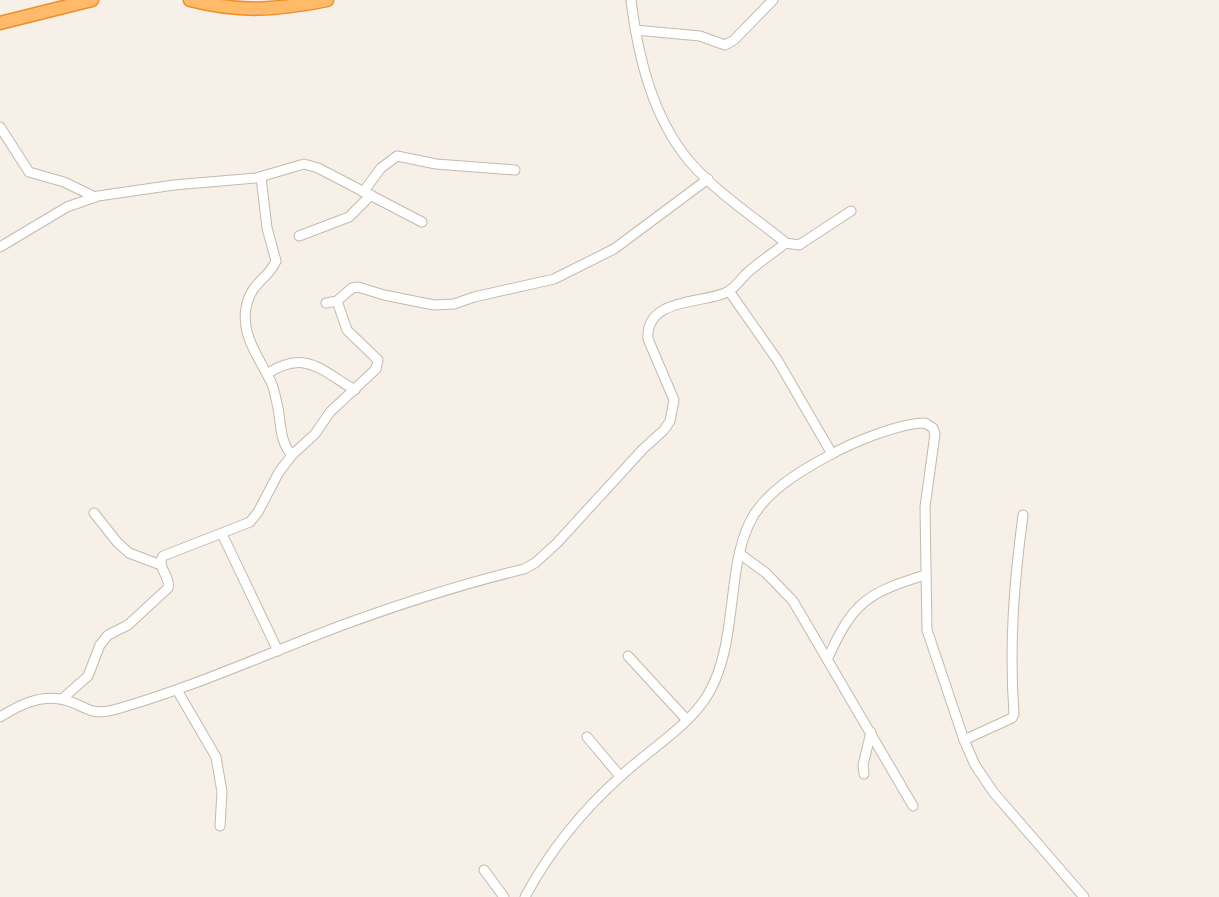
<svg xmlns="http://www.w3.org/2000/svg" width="1219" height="897" font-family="Poppins,sans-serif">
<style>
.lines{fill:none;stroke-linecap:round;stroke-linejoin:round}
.minor-casing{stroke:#c6b9ac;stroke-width:11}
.highway-casing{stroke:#f08d27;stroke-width:15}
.minor{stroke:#fff;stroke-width:9}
.highway{stroke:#ffba6a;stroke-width:12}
</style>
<rect width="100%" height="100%" fill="#f6f0e8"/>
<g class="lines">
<defs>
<g id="minor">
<path d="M631 0C638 56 652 117 690 162 717 193 754 217 786 243L799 245 851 211"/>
<path d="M635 30 700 36 725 45 734 40 773 0"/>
<path d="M0 127 29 172 64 182 95 197"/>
<path d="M261 177 267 228 276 261C268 280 251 281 246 308 241 336 260 359 271 382 275 391 276 400 278 408 281 424 280 443 292 455"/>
<path d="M363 192 381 168 397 156 436 164 515 170"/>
<path d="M299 236 349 217 371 195"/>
<path d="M0 247 67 207 98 196 174 185 256 178 304 164 318 168 422 222"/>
<path d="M729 291 778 361 832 454"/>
<path d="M326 303 337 301 352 288 358 287 384 295 434 305 454 304 474 297 554 279 614 249 708 179"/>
<path d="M267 374C306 348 323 372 355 390"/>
<path d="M94 513 117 542 129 553 161 565"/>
<path d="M222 534 278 651"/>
<path d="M740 554 766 573 793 601 913 806"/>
<path d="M628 656 686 719"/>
<path d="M828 658C853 602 867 593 925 575"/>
<path d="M177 690 216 757 222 792 220 826"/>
<path d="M62 699 88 676 100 645 108 635 128 625 168 588C171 576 156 568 163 556L250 522 258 512 279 472 292 455 315 434 330 412 376 369 378 360 347 330 337 301"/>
<path d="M0 717C18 706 38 695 60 699 85 703 87 718 117 709 194 687 266 654 340 626 400 604 462 584 524 569L535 563 557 543 643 449 664 430 670 421 674 400 648 339C645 297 704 304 727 292 735 288 741 279 747 273 759 262 773 253 786 243"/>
<path d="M587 737 620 776"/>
<path d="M964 740 1012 718 1014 714C1009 645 1014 583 1023 515"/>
<path d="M864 774 863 765 871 732"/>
<path d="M484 870 504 897"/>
<path d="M525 897C549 852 583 810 621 776 646 752 689 726 707 696 720 675 726 648 729 624 734 592 735 554 749 524 763 493 800 471 828 456 851 443 899 423 925 423L933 428 935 434 925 507 927 630 964 740 975 765 994 793 1084 897"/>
</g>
<g id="highway">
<path d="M190 0C241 13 276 10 327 0"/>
<path d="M0 23 92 0"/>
</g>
</defs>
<!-- minor casing -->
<use href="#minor" class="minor-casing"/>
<!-- highway casing -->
<use href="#highway" class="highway-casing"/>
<!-- minor -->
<use href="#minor" class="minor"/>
<!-- highway -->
<use href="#highway" class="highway"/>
</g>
</svg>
